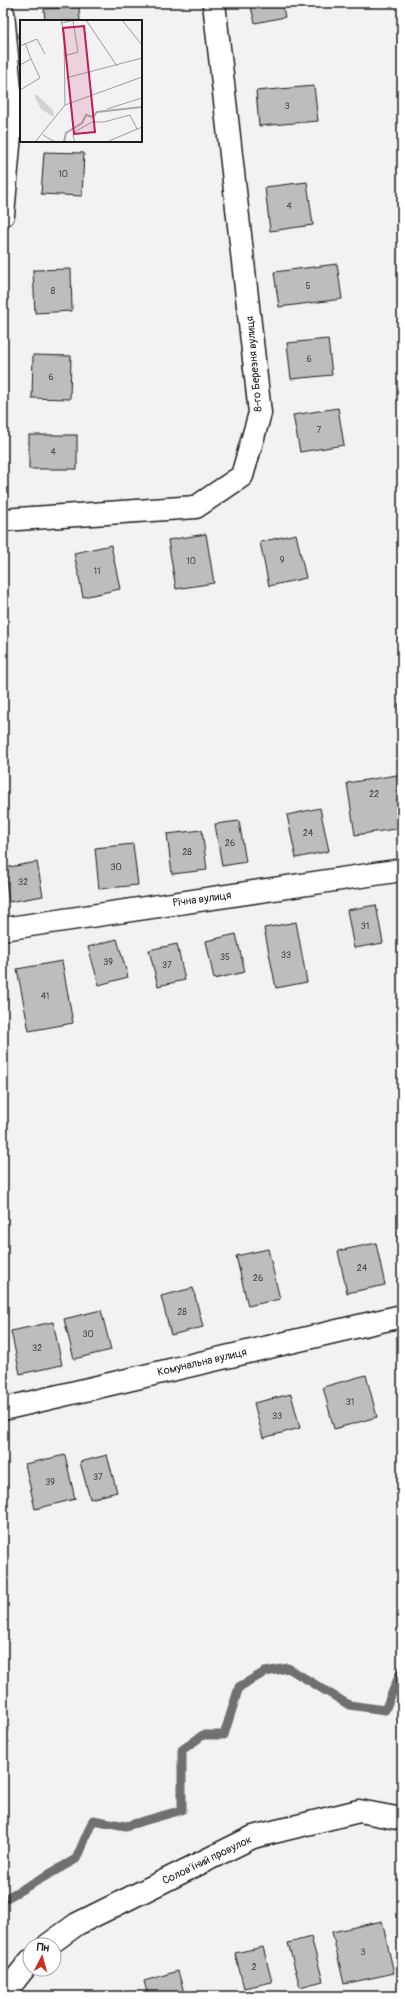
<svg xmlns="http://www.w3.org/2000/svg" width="405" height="1999" font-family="Pangolin,sans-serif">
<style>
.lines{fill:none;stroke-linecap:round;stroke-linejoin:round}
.stream{stroke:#707070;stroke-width:9}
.building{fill:#bdbdbd;stroke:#1c1c1c}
.minor-casing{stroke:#1c1c1c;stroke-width:25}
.minor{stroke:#fff;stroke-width:22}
.labels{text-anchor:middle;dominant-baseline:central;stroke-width:3;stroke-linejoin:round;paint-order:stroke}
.number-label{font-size:9px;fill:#444}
.street-label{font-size:11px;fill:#1c1c1c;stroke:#fff}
.inset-river{fill:none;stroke:#a8a8a8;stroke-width:2}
.inset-road{fill:none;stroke:#9c9c9c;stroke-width:1}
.view{fill:#c2185b;fill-opacity:0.15;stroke:#c2185b;stroke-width:2}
.inset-edge{fill:none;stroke:#1c1c1c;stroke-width:2}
</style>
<rect width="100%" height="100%" fill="#f2f2f2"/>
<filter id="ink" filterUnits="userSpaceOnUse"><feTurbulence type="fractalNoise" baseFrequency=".025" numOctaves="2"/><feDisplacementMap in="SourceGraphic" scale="8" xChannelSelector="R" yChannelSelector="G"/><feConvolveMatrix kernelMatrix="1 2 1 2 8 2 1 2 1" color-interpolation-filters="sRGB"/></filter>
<g filter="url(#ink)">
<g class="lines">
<!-- stream -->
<path class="stream" d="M3 1900 76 1859 93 1820 126 1826 182 1810V1750L203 1735H224L239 1687 265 1672 288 1668 349 1705 385 1710 402 1669"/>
</g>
<!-- building -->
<g class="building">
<path d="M250 3H282L285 17 255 23Z"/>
<path d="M79 7 80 21H45L44 9Z"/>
<path d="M314 86 318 121 259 126 256 91Z"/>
<path d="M44 152 84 153 82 196 41 194Z"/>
<path d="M307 182 313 225 270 231 265 187Z"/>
<path d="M337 264 342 299 279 307 274 272Z"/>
<path d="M71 269 72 311 35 313 33 270Z"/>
<path d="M328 339 332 375 291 379 287 343Z"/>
<path d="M33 355 71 356 70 399 32 398Z"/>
<path d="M338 408 344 445 300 452 293 415Z"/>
<rect x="29" y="435" width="48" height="34"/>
<path d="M206 534 214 583 176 589 168 540Z"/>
<path d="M296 534 306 578 269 586 260 542Z"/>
<path d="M111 545 120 589 83 597 74 553Z"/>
<path d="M402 703V722L398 704Z"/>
<path d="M397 775 402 806V828L355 835 347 783Z"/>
<path d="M320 808 329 851 296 858 287 815Z"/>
<path d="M239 821 246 862 222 866 215 824Z"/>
<path d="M202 830 207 870 172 874 167 834Z"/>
<path d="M133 844 138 885 99 889 95 848Z"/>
<path d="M37 862 43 896 9 902 4 868Z"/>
<path d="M376 905 383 943 354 948 347 910Z"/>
<path d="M296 922 307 982 276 988 264 928Z"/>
<path d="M236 934 245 972 214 979 206 941Z"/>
<path d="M117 939 128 977 99 985 88 947Z"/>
<path d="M177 944 185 980 158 986 149 950Z"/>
<path d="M62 961 73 1023 29 1031 17 969Z"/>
<path d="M376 1243 385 1285 347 1293 338 1251Z"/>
<path d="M268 1249 280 1299 248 1306 236 1256Z"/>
<path d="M193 1288 203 1327 171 1335 161 1296Z"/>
<path d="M101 1310 111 1350 74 1359 64 1319Z"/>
<path d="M53 1322 62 1365 20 1374 11 1331Z"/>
<path d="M366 1375 377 1417 334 1429 323 1387Z"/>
<path d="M291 1394 300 1428 263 1438 254 1403Z"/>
<path d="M65 1455 75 1499 35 1509 25 1464Z"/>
<path d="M107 1455 117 1492 90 1499 80 1462Z"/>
<path d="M382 1921 394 1973 344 1984 332 1932Z"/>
<path d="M311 1937 323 1981 300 1987 288 1943Z"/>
<path d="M263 1947 272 1982 244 1988 235 1953Z"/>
<path d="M178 1971 185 1996H148L144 1981Z"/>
</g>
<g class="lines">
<defs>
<g id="minor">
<path d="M3 13 12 111 3 215"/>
<path d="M3 520 196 507 242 476 260 413 214 3"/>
<path d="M3 929 402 870"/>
<path d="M3 1409 402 1316"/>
<path d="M48 1945 77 1924 253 1837 359 1811 402 1819"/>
<path d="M3 1995 30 1961"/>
</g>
</defs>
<!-- minor casing -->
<use href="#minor" class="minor-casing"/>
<!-- minor -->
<use href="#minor" class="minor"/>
</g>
</g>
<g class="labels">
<!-- number labels -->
<g class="number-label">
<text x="287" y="106">3</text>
<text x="63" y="174">10</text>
<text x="289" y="206">4</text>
<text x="308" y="286">5</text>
<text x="53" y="291">8</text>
<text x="309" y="359">6</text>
<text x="51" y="377">6</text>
<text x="319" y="430">7</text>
<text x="53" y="452">4</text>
<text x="282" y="560">9</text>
<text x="191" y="561">10</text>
<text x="97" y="571">11</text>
<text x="374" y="794">22</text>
<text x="308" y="833">24</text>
<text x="230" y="843">26</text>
<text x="187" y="852">28</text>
<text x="116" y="867">30</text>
<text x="23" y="882">32</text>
<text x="365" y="926">31</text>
<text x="286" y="955">33</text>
<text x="225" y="957">35</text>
<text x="108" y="962">39</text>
<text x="167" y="965">37</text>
<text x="45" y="996">41</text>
<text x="362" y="1268">24</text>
<text x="258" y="1278">26</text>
<text x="182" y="1312">28</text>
<text x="88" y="1334">30</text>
<text x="37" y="1348">32</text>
<text x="350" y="1402">31</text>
<text x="277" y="1416">33</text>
<text x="98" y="1477">37</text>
<text x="50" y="1482">39</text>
<text x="363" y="1952">3</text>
<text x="254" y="1967">2</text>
</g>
<!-- street labels -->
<g class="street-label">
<text transform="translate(254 364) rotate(-95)">8-го Березня вулиця</text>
<text transform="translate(202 899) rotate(-8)">Річна вулиця</text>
<text transform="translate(202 1362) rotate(-13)">Комунальна вулиця</text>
<text transform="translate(207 1860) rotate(-26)">Солов'їний провулок</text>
</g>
</g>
<!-- overview -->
<g transform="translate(20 20)">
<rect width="122" height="122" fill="#f2f2f2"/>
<path d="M16 74 33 90 34 97 21 89 15 77Z" fill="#d2d2d2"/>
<path class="inset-river" d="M44 122 46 113 62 103 66 95 73 97 77 92 122 87"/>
<path class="inset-road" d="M41 0 44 14 45 85M66 0 97 46M102 0 122 25M42 3 55 0M0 26 17 19 25 34M44 36 58 32 53 1M0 45 11 39 5 23M46 58 122 38M0 70 20 58 11 39M45 85 122 57M87 89 122 78M23 115 35 122M89 121 122 107M15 122 45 85M55 122 53 116 56 111 72 102H84L110 95 117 109"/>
<path class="view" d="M64 6 75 112 54 114 43 8Z"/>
<rect width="122" height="122" class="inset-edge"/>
</g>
<!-- margin -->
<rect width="405" height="1999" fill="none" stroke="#fff" stroke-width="16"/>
<rect x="8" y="8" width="389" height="1983" fill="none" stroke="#1c1c1c" stroke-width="1.5" filter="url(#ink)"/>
<!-- north arrow -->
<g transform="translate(42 1957) rotate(6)"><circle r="19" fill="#ffffff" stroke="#a4a4a4"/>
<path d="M0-3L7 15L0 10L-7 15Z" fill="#c8321e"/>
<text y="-6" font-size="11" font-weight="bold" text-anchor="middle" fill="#1c1c1c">Пн</text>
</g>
</svg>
